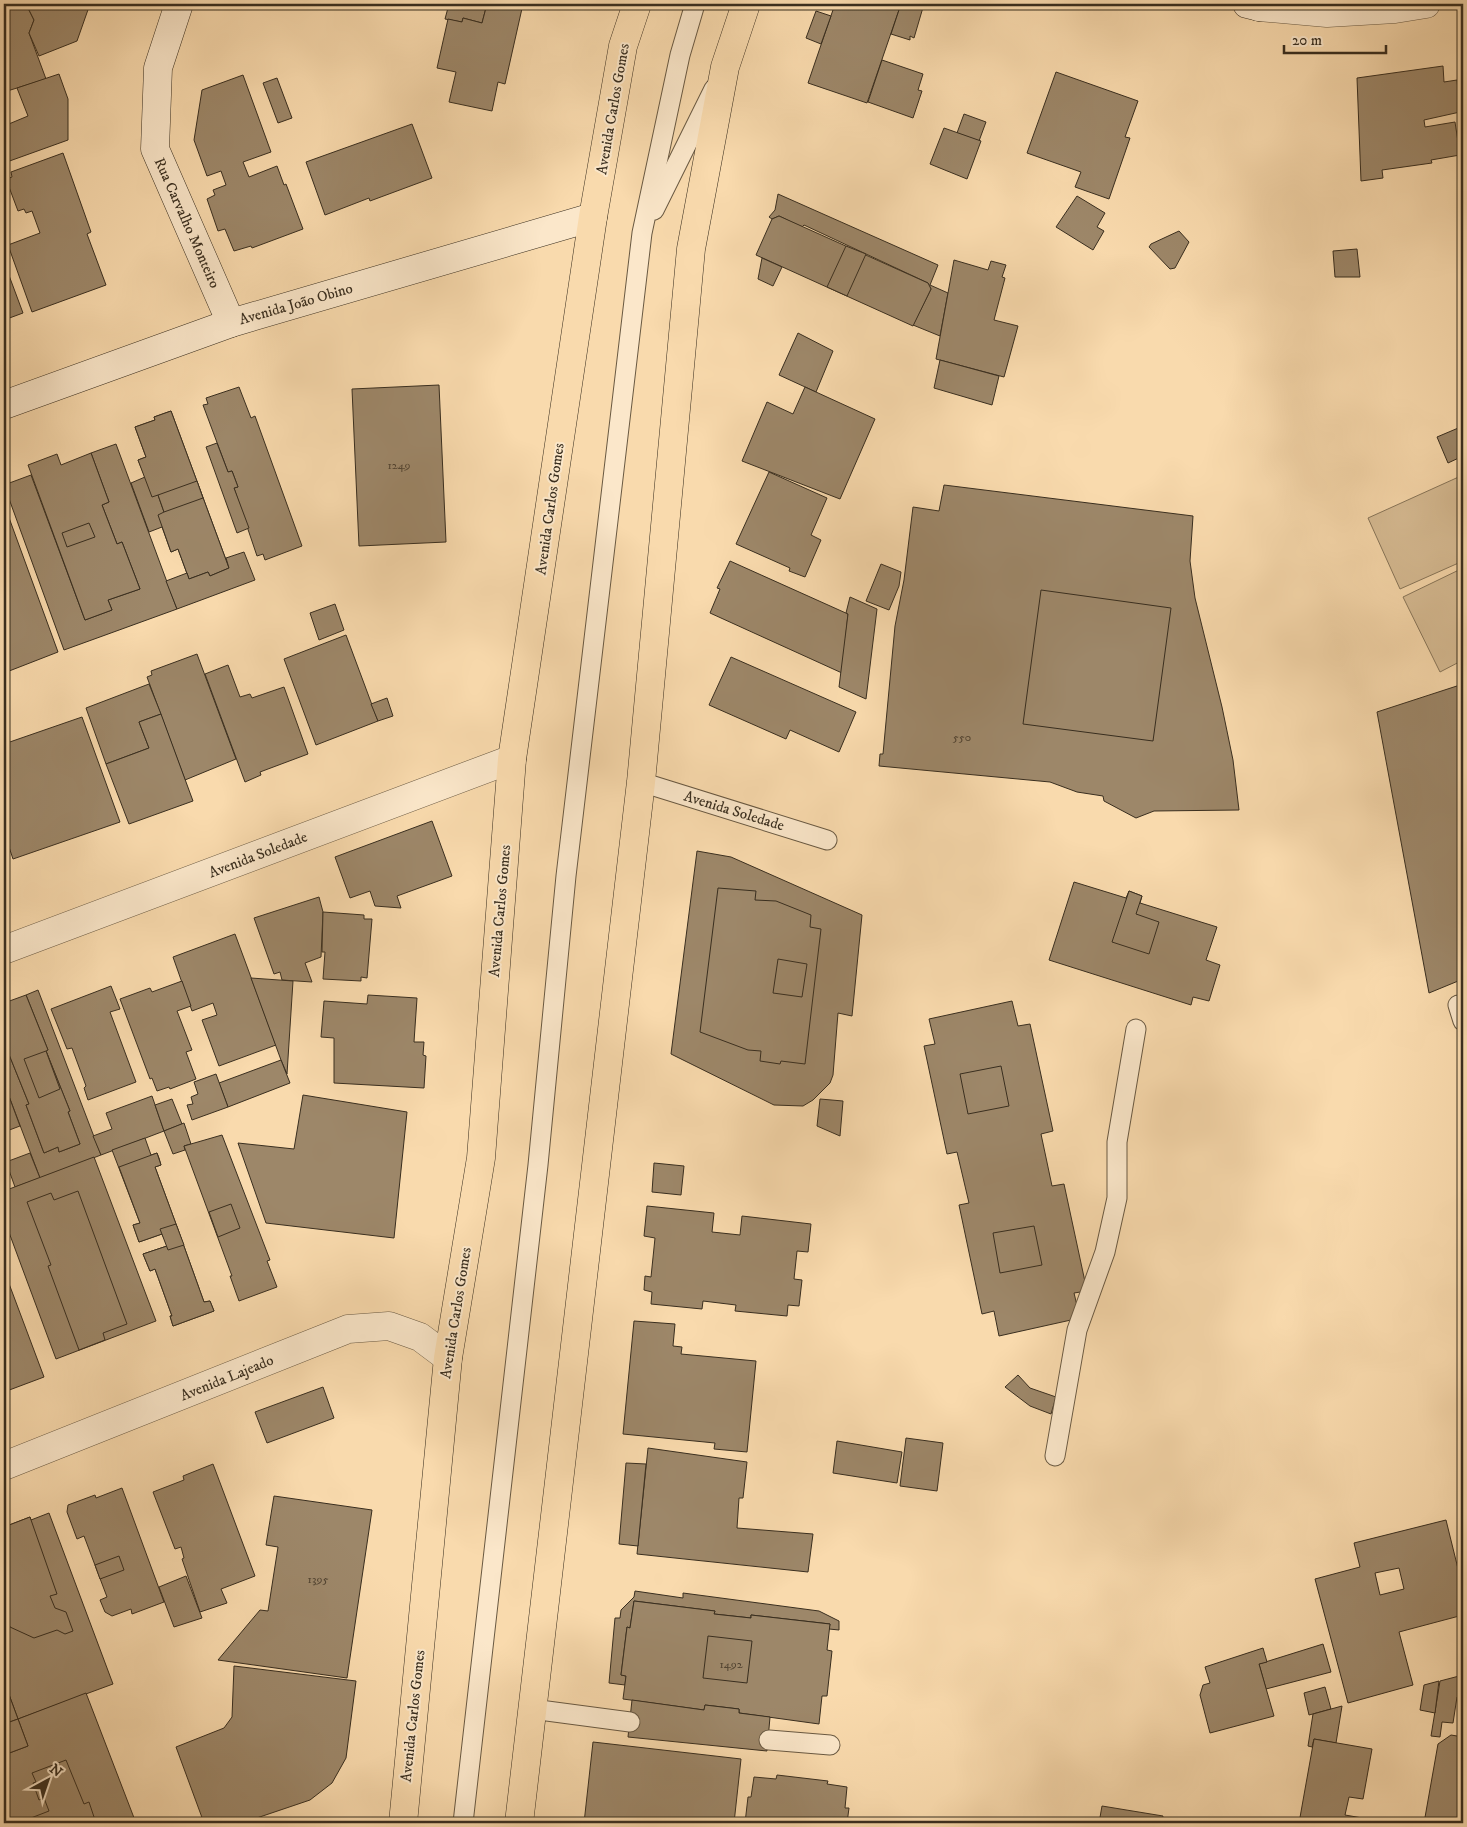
<svg xmlns="http://www.w3.org/2000/svg" width="1467" height="1827" font-family="'IM FELL DW Pica',serif">
<style>
.green{fill:#d8bd95;stroke:#88765a}
.building{fill:#9d8769;stroke:#392e1f;fill-rule:evenodd}
.lines{fill:none;stroke-linecap:round;stroke-linejoin:round}
.lane-casing{stroke:#695942;stroke-width:21}
.street-casing{stroke:#695942;stroke-width:29}
.secondary-casing{stroke:#392e1f;stroke-width:29}
.primary-casing{stroke:#392e1f;stroke-width:29}
.lane{stroke:#fbe7ca;stroke-width:19}
.street{stroke:#fbe7ca;stroke-width:28}
.secondary{stroke:#fbe7ca;stroke-width:28}
.primary{stroke:#f9daad;stroke-width:28}
.labels{text-anchor:middle;dominant-baseline:central;stroke-width:4;stroke-linejoin:round;paint-order:stroke}
.number-label{font-size:12px;fill:#524432}
.street-label{font-size:15px;fill:#392e1f;stroke:#fbe7ca}
</style>
<rect width="100%" height="100%" fill="#f9daad"/>
<filter id="stains"><feTurbulence type="fractalNoise" baseFrequency=".004" numOctaves="4"/><feColorMatrix values="0 0 0 0 .2 0 0 0 0 .09 0 0 0 0 .02 0 0 0 .5 -.17"/></filter>
<radialGradient id="worn" r=".72"><stop offset=".6" stop-color="#630" stop-opacity="0"/><stop offset="1" stop-color="#630" stop-opacity=".3"/></radialGradient>
<!-- green -->
<g class="green">
<path d="M1463 475V561L1400 589 1368 518Z"/>
<path d="M1463 568V660L1440 672 1403 597Z"/>
</g>
<!-- building -->
<g class="building">
<path d="M4 4H26L34 20 29 33 46 79 4 92Z"/>
<path d="M26 4H90L77 41 39 56 29 33 34 20Z"/>
<path d="M449 4H487L482 23 463 18 462 22 445 19Z"/>
<path d="M487 4H523L505 84 498 82 492 111 449 102 456 72 437 68 448 19 462 22 463 18 482 23Z"/>
<path d="M835 4H901L867 103 808 83Z"/>
<path d="M901 4H924L914 38 910 36V40L891 34Z"/>
<path d="M816 11 831 16 821 44 806 38Z"/>
<path d="M882 60 923 74 918 90 922 91 913 118 868 102Z"/>
<path d="M1443 66 1444 82 1457 80 1460 112 1424 120 1425 127 1455 122 1460 155 1431 160 1432 163 1382 170 1383 178 1361 181 1357 78Z"/>
<path d="M1056 72 1138 101 1125 137 1130 138 1109 199 1075 187 1081 172 1027 153Z"/>
<path d="M59 74 68 99V140L4 163V126L28 116 17 88Z"/>
<path d="M243 75 271 152 243 162 249 177 277 166 284 185 286 184 303 229 252 248 251 246 234 251 225 229 218 231 207 199 215 195 213 190 226 185 221 171 207 176 194 140 202 90Z"/>
<path d="M277 78 292 118 278 123 263 83Z"/>
<path d="M964 114 986 122 979 141 957 133Z"/>
<path d="M412 124 432 178 370 201 369 198 325 215 306 162Z"/>
<path d="M944 128 981 141 967 179 930 164Z"/>
<path d="M63 153 91 232 87 234 106 285 32 312 8 245 40 233 32 211 26 213 24 209 18 211 6 179 12 177 11 172Z"/>
<path d="M778 194 938 265 930 285 948 293 940 336 913 325 931 289 928 283 804 225 802 227 779 216 772 219 769 217 775 210Z"/>
<path d="M1077 196 1105 213 1097 227 1104 231 1093 250 1056 227Z"/>
<path d="M779 216 928 283 931 289 913 326 756 255 772 219Z"/>
<path d="M1179 231 1189 242 1175 268 1170 269 1149 247 1151 244Z"/>
<path d="M846 246 866 254 847 296 827 287Z"/>
<path d="M1357 249 1360 277H1335L1333 251Z"/>
<path d="M762 258 782 267 773 286 758 279Z"/>
<path d="M954 260 988 270 991 261 1006 265 1002 277 1005 278 994 320 1018 326 1004 377 936 359Z"/>
<path d="M4 262 23 313 4 320Z"/>
<path d="M798 333 833 351 816 392 779 375Z"/>
<path d="M940 360 999 376 992 405 934 388Z"/>
<path d="M439 385 446 542 359 546 352 389Z"/>
<path d="M239 387 251 418 255 416 302 546 265 560 263 554 257 556 234 488 238 487 232 471 228 472 203 405 208 404 206 398Z"/>
<path d="M805 387 875 419 840 499 742 461 767 402 793 414Z"/>
<path d="M171 411 229 568 210 576 208 572 189 579 178 549 171 552 162 527 149 532 131 483 145 477 138 460 146 457 135 427 155 420 154 417Z"/>
<path d="M171 411 229 568 210 576 208 572 189 579 178 549 171 552 158 515 164 512 158 495 152 497 138 460 146 457 135 427 155 420 154 417Z"/>
<path d="M1463 426V456L1448 463 1437 437Z"/>
<path d="M217 443 228 472 232 471 238 487 234 488 249 528 237 533 206 447Z"/>
<path d="M116 444 177 609 64 650 4 485 31 475 85 620 112 610 108 600 140 589 122 542 117 544 102 505 109 502 91 453Z"/>
<path d="M91 453 109 502 102 505 117 544 122 542 140 589 108 600 112 610 85 620 28 465 57 454 61 465Z"/>
<path d="M769 472 827 498 811 535 821 540 805 577 789 571 790 568 736 544Z"/>
<path d="M197 481 203 498 164 512 158 495Z"/>
<path d="M944 485 1193 516 1190 561 1195 598 1222 707 1233 760 1239 810 1154 811 1136 818 1104 801 1103 796 1077 792 1050 782 879 766 880 754H883L895 626 904 580 913 507 939 511Z"/>
<path d="M4 504 58 652 4 673Z"/>
<path d="M89 523 95 537 67 547 62 533Z"/>
<path d="M244 552 255 580 177 609 166 581 187 573 189 579 208 572 210 576 229 568 226 558Z"/>
<path d="M730 561 848 614 842 673 710 613 720 589 717 588Z"/>
<path d="M881 564 901 572 899 586 889 610 866 601Z"/>
<path d="M1041 590 1171 608 1153 741 1023 724Z"/>
<path d="M850 597 877 609 866 699 839 687 848 614 846 613Z"/>
<path d="M335 604 344 630 319 640 310 613Z"/>
<path d="M346 635 378 721 316 745 284 659Z"/>
<path d="M197 654 236 759 185 780 147 677 152 675 151 671Z"/>
<path d="M731 657 856 712 839 752 790 730 786 739 709 705Z"/>
<path d="M228 665 240 697 250 694 252 698 284 687 308 754 260 772 261 775 245 782 205 674Z"/>
<path d="M149 684 161 714 139 722 149 748 106 764 86 708Z"/>
<path d="M1463 684V979L1429 993 1377 712Z"/>
<path d="M387 698 393 716 378 721 371 704Z"/>
<path d="M161 714 193 801 129 824 106 764 149 748 139 722Z"/>
<path d="M82 717 120 822 13 859 4 832V744Z"/>
<path d="M432 821 452 876 397 896 401 908 375 906 370 891 350 898 335 857Z"/>
<path d="M697 851 731 857 862 915 852 1016 838 1013 833 1075 830 1083 813 1100 803 1106 774 1105 671 1054Z"/>
<path d="M1074 882 1126 898 1129 891 1142 896 1140 903 1217 927 1206 960 1220 965 1209 1001 1193 997 1191 1005 1049 960Z"/>
<path d="M718 888 756 891 755 900 776 901 811 915 810 927 821 929 805 1064 781 1061 780 1064 760 1061 761 1051 748 1050 700 1032Z"/>
<path d="M1129 891 1142 896 1136 914 1159 922 1149 954 1112 942Z"/>
<path d="M319 897 323 912 321 957 305 963 312 982 282 980 280 972 274 974 254 918Z"/>
<path d="M323 912 364 915V919H372L367 978 361 977V981L323 979 325 952H322Z"/>
<path d="M235 934 276 1045 219 1066 202 1020 217 1015 213 1003 192 1011 173 957Z"/>
<path d="M778 959 807 964 802 997 773 993Z"/>
<path d="M251 978 293 981 287 1074 281 1060Z"/>
<path d="M182 981 191 1006 177 1011 192 1050 186 1052 196 1079 170 1089 169 1087 157 1091 152 1078 150 1079 120 999 150 988 152 992Z"/>
<path d="M111 986 120 1009 110 1012 136 1082 88 1100 84 1088 86 1086 72 1048 67 1049 51 1009Z"/>
<path d="M38 990 101 1155 40 1178 4 1083V1042L29 1104 26 1105 44 1153 58 1147 59 1152 80 1144 68 1112 70 1111 46 1051 48 1050 26 995Z"/>
<path d="M26 995 48 1050 46 1051 70 1111 68 1112 80 1144 59 1152 58 1147 44 1153 26 1105 29 1104 4 1042V1003Z"/>
<path d="M368 995 417 998 414 1042H424L423 1055 426 1056 424 1088 334 1083V1038L321 1037 324 1001 367 1004Z"/>
<path d="M1012 1001 1018 1026 1030 1024 1053 1131 1041 1134 1052 1186 1064 1184 1087 1291 1074 1293 1080 1318 999 1336 994 1311 982 1314 959 1205 969 1203 957 1152 947 1154 924 1046 935 1044 929 1019Z"/>
<path d="M46 1051 60 1089 39 1098 24 1059Z"/>
<path d="M281 1060 290 1083 228 1107 219 1083Z"/>
<path d="M1001 1066 1009 1106 968 1114 960 1074Z"/>
<path d="M216 1074 228 1107 192 1120 187 1105 193 1104 191 1097 198 1094 194 1082Z"/>
<path d="M4 1083 20 1126 4 1132Z"/>
<path d="M303 1095 407 1112 394 1238 266 1223 238 1143 294 1149Z"/>
<path d="M152 1096 164 1131 101 1155 93 1136 112 1129 106 1113Z"/>
<path d="M172 1099 182 1124 164 1131 155 1105Z"/>
<path d="M820 1099 843 1101 840 1136 817 1126Z"/>
<path d="M184 1123 191 1144 184 1146 185 1150 173 1154 164 1131Z"/>
<path d="M222 1135 270 1260 267 1261 277 1287 239 1301 230 1276H232L184 1146Z"/>
<path d="M145 1138 151 1155 157 1153 159 1158 161 1165 155 1167 176 1224 204 1302 210 1301 214 1311 173 1326 170 1316H172L155 1269 150 1271 143 1254 167 1246 165 1240 162 1234 139 1242 133 1225 140 1223 112 1150Z"/>
<path d="M30 1153 40 1178 15 1187 6 1162Z"/>
<path d="M157 1153 161 1165 155 1167 176 1224 204 1302 210 1301 214 1311 173 1326 170 1316H172L155 1269 150 1271 143 1254 167 1246 165 1240 162 1234 139 1242 133 1225 140 1223 119 1167Z"/>
<path d="M94 1157 156 1321 56 1359 4 1219V1191Z"/>
<path d="M654 1163 684 1166 681 1195 652 1192Z"/>
<path d="M78 1191 127 1324 103 1333 105 1340 79 1350 48 1266 51 1265 27 1202 51 1193 54 1200Z"/>
<path d="M231 1204 240 1228 218 1237 209 1212Z"/>
<path d="M647 1206 714 1213 712 1232 740 1235 742 1216 811 1224 808 1252 797 1251 794 1279 802 1280 799 1306 788 1305 787 1316 735 1311 736 1305 703 1301 702 1309 651 1304 652 1292 644 1290 645 1276 651 1277 655 1238 644 1236Z"/>
<path d="M176 1224 184 1245 168 1250 160 1229Z"/>
<path d="M1034 1226 1042 1265 1000 1273 993 1233Z"/>
<path d="M4 1258 9 1272 5 1273 44 1377 4 1392Z"/>
<path d="M634 1321 675 1324 673 1346 682 1347 681 1354 756 1361 747 1452 714 1449 715 1443 623 1434Z"/>
<path d="M1018 1375 1030 1388 1056 1397 1051 1414 1030 1406 1005 1387Z"/>
<path d="M323 1387 334 1418 267 1443 255 1412Z"/>
<path d="M906 1438 943 1443 937 1491 900 1486Z"/>
<path d="M837 1441 902 1452 897 1483 833 1473Z"/>
<path d="M648 1448 747 1462 743 1498H739L737 1528 813 1534 808 1572 637 1554Z"/>
<path d="M626 1463 646 1464 638 1546 619 1544Z"/>
<path d="M213 1464 255 1576 221 1589 227 1603 200 1612 182 1559 184 1558 181 1547 175 1549 153 1492 184 1480 183 1476Z"/>
<path d="M122 1488 164 1602 132 1614 131 1609 112 1616 105 1612 100 1600 107 1597 84 1536 77 1539 67 1512 68 1505 95 1495 96 1498Z"/>
<path d="M274 1496 372 1510 347 1678 218 1660 260 1610 268 1611 278 1547 266 1545Z"/>
<path d="M49 1513 113 1684 18 1719 4 1681V1527L30 1517 31 1520Z"/>
<path d="M30 1517 57 1594 50 1596 55 1608 66 1612 73 1631 65 1634 57 1630 34 1638 10 1627 4 1609V1527Z"/>
<path d="M1446 1520 1463 1589V1615L1399 1632 1413 1685 1348 1703 1315 1579 1360 1567 1354 1543ZM1399 1568 1404 1589 1380 1595 1375 1573Z"/>
<path d="M119 1556 124 1570 100 1579 95 1565Z"/>
<path d="M186 1576 202 1618 174 1627 159 1587Z"/>
<path d="M635 1591 683 1598V1593L819 1611 839 1621V1630L829 1629 830 1624 751 1615V1618L714 1614 715 1611 634 1601 630 1628 627 1627 621 1675 626 1676 625 1685 609 1683 615 1618H620L621 1610 634 1597Z"/>
<path d="M634 1601 715 1611 714 1614 751 1618V1615L830 1624 827 1650 832 1651 827 1696H822L819 1724 739 1713V1709L705 1705 704 1710 623 1699 626 1676 621 1675 627 1627 630 1628Z"/>
<path d="M708 1636 752 1641 747 1683 703 1678Z"/>
<path d="M1323 1644 1331 1672 1266 1689 1259 1664Z"/>
<path d="M1263 1648 1267 1662 1259 1664 1274 1716 1210 1733 1200 1695 1203 1685 1210 1683 1205 1667Z"/>
<path d="M234 1666 356 1681 346 1758 332 1783 310 1800 242 1823H204L176 1747 224 1728 232 1717Z"/>
<path d="M1463 1675V1696L1457 1697 1453 1723 1442 1722 1440 1737 1431 1736 1440 1681Z"/>
<path d="M4 1681 18 1719 4 1724Z"/>
<path d="M1439 1681 1435 1713 1420 1710 1424 1685Z"/>
<path d="M1325 1687 1331 1709 1309 1715 1304 1693Z"/>
<path d="M86 1693 136 1823H4V1755L28 1746 18 1719Z"/>
<path d="M632 1700 704 1710 705 1705 739 1709V1713L770 1717 767 1751 628 1737Z"/>
<path d="M1342 1706 1336 1743 1314 1739 1312 1747 1308 1746 1313 1714Z"/>
<path d="M18 1719 28 1746 4 1755V1724Z"/>
<path d="M1451 1735 1463 1737V1823H1424L1438 1744Z"/>
<path d="M1314 1739 1372 1749 1363 1799 1349 1797 1345 1815 1391 1823H1299Z"/>
<path d="M593 1742 741 1759 734 1823H584Z"/>
<path d="M66 1760 84 1804 89 1802 96 1823H18L49 1811 44 1798 39 1800 33 1783 36 1782 32 1773Z"/>
<path d="M777 1775 828 1781 827 1784 847 1787 845 1808H849L847 1823H745L748 1797H751L754 1777 776 1779Z"/>
<path d="M1102 1806 1163 1816 1162 1823H1099Z"/>
</g>
<g class="lines">
<defs>
<g id="lane">
<path d="M654 210 714 89"/>
<path d="M641 782 827 840"/>
<path d="M1458 1005 1463 1021"/>
<path d="M1055 1456 1077 1330 1105 1252 1117 1198V1142L1136 1029"/>
<path d="M532 1709 630 1722"/>
<path d="M769 1740 830 1745"/>
<path d="M463 1823 538 1165 566 876 642 233 680 55 695 4"/>
</g>
<g id="street">
<path d="M1259 7 1327 13 1395 9 1426 4"/>
<path d="M4 950 512 759"/>
<path d="M4 1466 348 1329 389 1326 420 1337 448 1358"/>
</g>
<g id="secondary">
<path d="M179 4 158 68 155 149 231 323"/>
<path d="M1247 4 1259 7 1261 4"/>
<path d="M4 405 231 323 593 217"/>
</g>
<g id="primary">
<path d="M403 1823 448 1358 481 1158 512 759 593 217 623 46 637 4"/>
<path d="M519 1823 641 782 691 249 725 67 746 4"/>
</g>
</defs>
<!-- lane casing -->
<use href="#lane" class="lane-casing"/>
<!-- street casing -->
<use href="#street" class="street-casing"/>
<!-- secondary casing -->
<use href="#secondary" class="secondary-casing"/>
<!-- primary casing -->
<use href="#primary" class="primary-casing"/>
<!-- lane -->
<use href="#lane" class="lane"/>
<!-- street -->
<use href="#street" class="street"/>
<!-- secondary -->
<use href="#secondary" class="secondary"/>
<!-- primary -->
<use href="#primary" class="primary"/>
</g>
<g class="labels">
<!-- number labels -->
<g class="number-label">
<text x="399" y="465">1249</text>
<text x="962" y="737">550</text>
<text x="318" y="1579">1395</text>
<text x="731" y="1664">1492</text>
</g>
<!-- street labels -->
<g class="street-label">
<text transform="translate(613 109) rotate(-80)">Avenida Carlos Gomes</text>
<text transform="translate(187 223) rotate(66)">Rua Carvalho Monteiro</text>
<text transform="translate(296 304) rotate(-16)">Avenida João Obino</text>
<text transform="translate(550 509) rotate(-82)">Avenida Carlos Gomes</text>
<text transform="translate(734 811) rotate(17)">Avenida Soledade</text>
<text transform="translate(258 855) rotate(-21)">Avenida Soledade</text>
<text transform="translate(500 911) rotate(-85)">Avenida Carlos Gomes</text>
<text transform="translate(456 1313) rotate(-81)">Avenida Carlos Gomes</text>
<text transform="translate(227 1378) rotate(-22)">Avenida Lajeado</text>
<text transform="translate(413 1716) rotate(-84)">Avenida Carlos Gomes</text>
</g>
</g>
<!-- margin -->
<rect width="1467" height="1827" fill="none" stroke="#f9daad" stroke-width="20"/>
<rect x="5" y="5" width="1457" height="1817" fill="none" stroke="#392e1f" stroke-width="2.5"/>
<rect x="10" y="10" width="1447" height="1807" fill="none" stroke="#392e1f"/>
<!-- north arrow -->
<g transform="translate(48 1780) rotate(40)" stroke="#fbe7ca" stroke-width="4" paint-order="stroke">
<path d="M0-4L9 19L0 12L-9 19Z" fill="#392e1f"/>
<text y="-8" font-size="14" font-weight="bold" text-anchor="middle" fill="#392e1f">N</text>
</g>
<!-- scale -->
<path d="M1284 45v8h102v-8" fill="none" stroke="#392e1f" stroke-width="2.5"/>
<text x="1292" y="45" font-size="15" fill="#392e1f" stroke="#fbe7ca" stroke-width="4" paint-order="stroke">20 m</text>
<rect width="100%" height="100%" filter="url(#stains)"/>
<rect width="100%" height="100%" fill="url(#worn)"/>
</svg>
